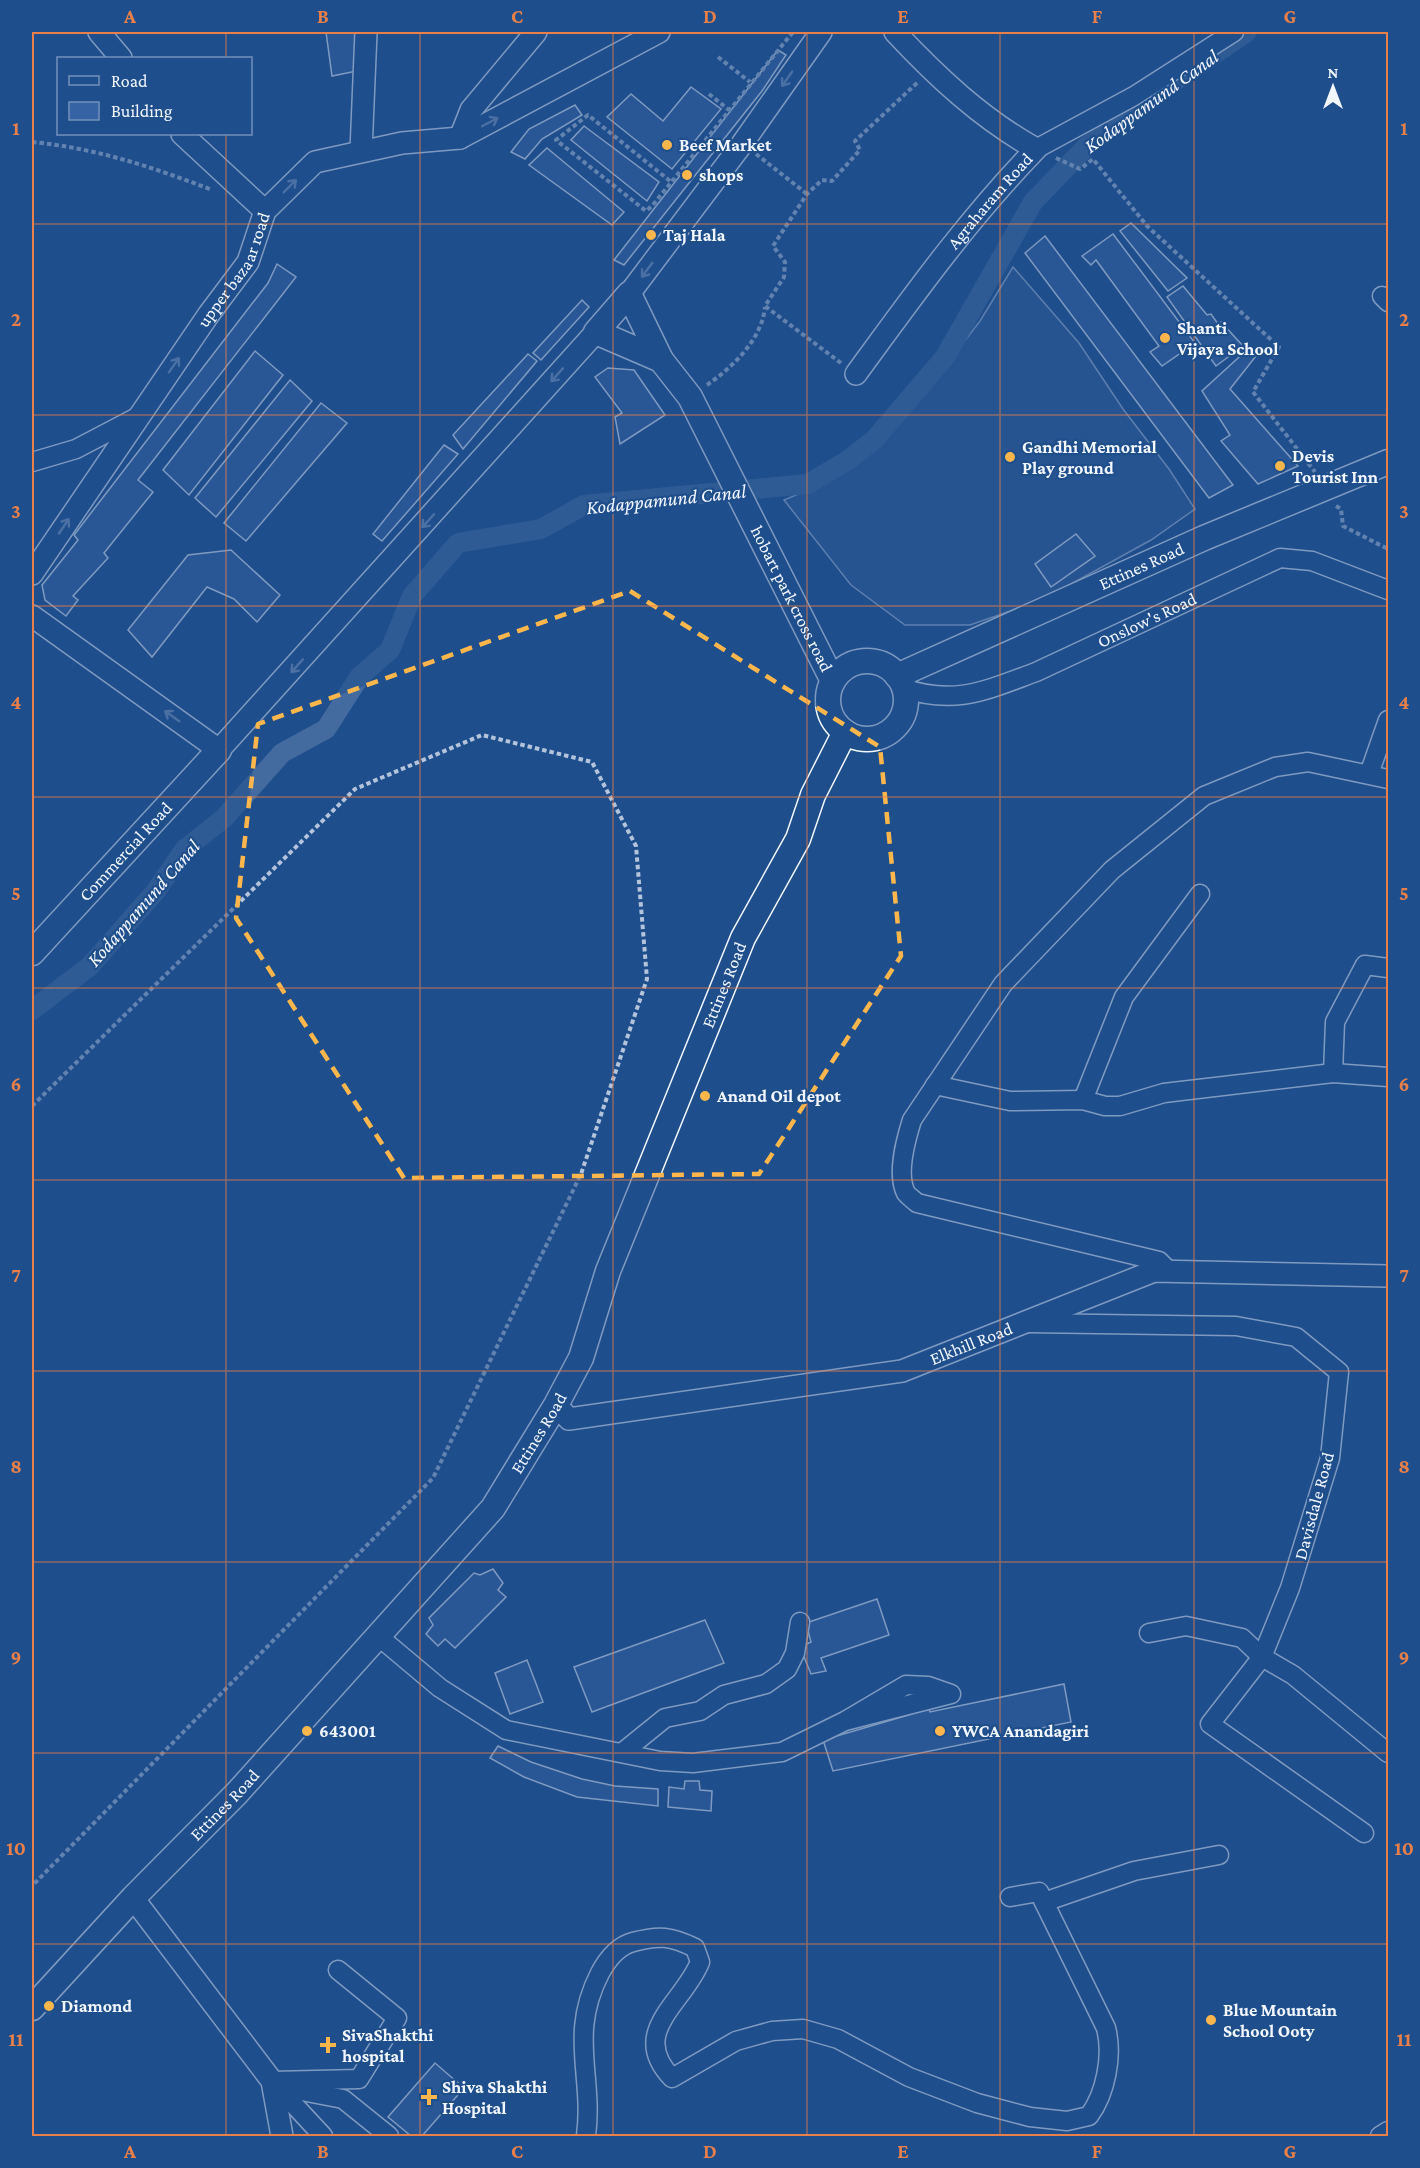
<svg xmlns="http://www.w3.org/2000/svg" width="1420" height="2168" font-family="'Crimson Pro',serif">
<style>
.built{fill:#305b95;stroke:#a8bbd7;stroke-width:1.5}
.lines{fill:none;stroke-linecap:round;stroke-linejoin:round}
.canal{stroke:#446ba0;stroke-width:20}
.building{fill:#3563a3;stroke:#f2f6ff;stroke-width:1.5}
.minor-casing{stroke:#f2f6ff;stroke-width:21}
.tertiary-casing{stroke:#f2f6ff;stroke-width:24}
.secondary-casing{stroke:#f2f6ff;stroke-width:27}
.path{stroke:#b3c4dc;stroke-width:4;stroke-dasharray:4.5 3;stroke-linecap:butt}
.minor{stroke:#1f4e8c;stroke-width:18}
.tertiary{stroke:#1f4e8c;stroke-width:21}
.secondary{stroke:#1f4e8c;stroke-width:24}
.oneway{stroke:#7e9ac0}
.marked{fill:none;stroke:#ffb74d;stroke-width:4.5;stroke-dasharray:12 8;stroke-linejoin:round}
.grid{fill:none;stroke:#ea8049;stroke-width:1.5;stroke-opacity:0.55}
.poi-dot{fill:#ffb74d;stroke:#1f4e8c;stroke-width:2}
.labels{text-anchor:middle;dominant-baseline:central;stroke-width:4.5;stroke-linejoin:round;paint-order:stroke}
.poi-label{font-size:18px;font-weight:bold;fill:#f2f6ff;stroke:#1f4e8c;text-anchor:start}
.street-label{font-size:18px;fill:#f2f6ff;stroke:#1f4e8c}
.water-label{font-size:20px;font-style:italic;fill:#f2f6ff;stroke:#1f4e8c}
.neatline{fill:none;stroke:#ea8049;stroke-width:2}
.grid-label{font-size:20px;text-anchor:middle;font-weight:bold;fill:#ea8049}
</style>
<rect width="100%" height="100%" fill="#1f4e8c"/>
<!-- built -->
<path class="built" d="M1013 267 1079 343 1123 409 1169 469 1195 509 1151 540 1042 600 970 625H905L851 585 784 500 829 481 877 445 931 384 980 321Z"/>
<g class="lines">
<!-- canal -->
<path class="canal" d="M32 1010 90 966 155 892 185 849 224 818 282 753 326 729 360 676 390 650 412 596 458 543 541 529 584 505 808 484 848 460 874 440 945 357 1033 202 1087 146 1150 98 1247 32"/>
</g>
<!-- building -->
<g class="building">
<path d="M326 32H361L362 70 332 76Z"/>
<path d="M778 50 786 55 762 91 624 265 614 260Z"/>
<path d="M691 87 721 109 672 169 607 117 631 94 663 121Z"/>
<path d="M575 105 582 115 542 139 525 159 511 152 529 129Z"/>
<path d="M584 126 659 182 647 201 571 140Z"/>
<path d="M547 148 624 212 612 225 529 165Z"/>
<path d="M1131 223 1187 278 1168 291 1120 231Z"/>
<path d="M1113 234 1195 343 1162 366 1150 352 1159 346 1096 260 1091 265 1082 256Z"/>
<path d="M1045 236 1233 485 1209 498 1025 253Z"/>
<path d="M277 264 296 277 138 480 153 492 104 553 108 558 73 596 78 600 66 616 45 600 42 585 78 540 74 535 268 283Z"/>
<path d="M1183 286 1207 315 1211 314 1218 324 1221 322 1243 346 1216 366 1167 297Z"/>
<path d="M582 300 589 307 541 360 533 353Z"/>
<path d="M1249 348 1256 356 1230 389 1298 466 1258 484 1221 441 1230 435 1202 391Z"/>
<path d="M255 351 283 375 189 495 163 470Z"/>
<path d="M528 354 537 361 463 449 453 435Z"/>
<path d="M608 368 634 370 665 415 620 444 615 417 622 413 595 377Z"/>
<path d="M290 380 312 401 216 517 195 498Z"/>
<path d="M321 403 347 423 246 541 224 523Z"/>
<path d="M444 445 458 454 382 541 373 534Z"/>
<path d="M1076 534 1095 556 1051 587 1035 564Z"/>
<path d="M231 550 280 595 257 622 234 599 207 587 152 657 128 630 188 555Z"/>
<path d="M493 1569 503 1583 498 1590 506 1597 455 1648 445 1639 438 1646 426 1634 433 1625 429 1618 474 1573 480 1575Z"/>
<path d="M877 1599 889 1635 821 1658 826 1671 811 1674 800 1647 811 1642 806 1623Z"/>
<path d="M705 1620 724 1663 592 1712 574 1667Z"/>
<path d="M527 1660 543 1702 510 1714 495 1673Z"/>
<path d="M1064 1684 1071 1722 833 1771 823 1740 912 1714 907 1696 924 1693 930 1712Z"/>
<path d="M498 1746 531 1762 582 1779 615 1786 658 1789V1806L577 1797 524 1777 490 1758Z"/>
<path d="M685 1781H699L700 1790 712 1791 711 1811 668 1807 669 1787 684 1789Z"/>
<path d="M435 2063 464 2088 422 2136H411L388 2117Z"/>
</g>
<g class="lines">
<defs>
<g id="minor">
<path d="M1036 149 1134 96 1234 32"/>
<path d="M1382 296 1388 302"/>
<path d="M32 462 76 449 139 416"/>
<path id="s1" d="M903 688C955 706 987 690 1036 672L1280 558 1312 561 1388 590"/>
<path d="M1369 774 1388 720"/>
<path d="M1333 1073 1335 1022 1365 965 1388 968"/>
<path d="M935 1085 1010 1101 1083 1100 1105 1106H1120L1164 1093 1333 1073 1388 1077"/>
<path d="M1083 1100 1124 997 1200 894"/>
<path d="M1169 1271 1159 1261 917 1203C914 1200 908 1196 906 1193 896 1174 906 1139 912 1120L1003 984 1112 870 1204 796 1275 767 1308 762 1388 779"/>
<path d="M1028 1323 1236 1326 1296 1337 1339 1372 1330 1458 1290 1588 1262 1657 1293 1675 1388 1753"/>
<path d="M1149 1633 1186 1626 1242 1638 1262 1657 1210 1724 1364 1833"/>
<path d="M378 1636 440 1688 506 1730 660 1761 693 1763 782 1752 845 1721 906 1685 928 1686 951 1694 845 1721"/>
<path d="M623 1752 665 1718 700 1711 724 1695 766 1684 787 1669 795 1653 800 1622"/>
<path d="M1044 1902 1134 1871 1219 1855"/>
<path d="M286 2088 343 2099 389 2136"/>
<path d="M323 2136 272 2081 359 2079 397 2018 338 1970"/>
<path d="M586 2136C594 2075 568 2035 600 1973 607 1960 618 1946 633 1942 659 1935 671 1936 695 1948L700 1962C683 2004 628 2032 672 2078L736 2041 772 2031 803 2029 838 2039 909 2077 977 2103 1030 2117 1067 2121 1089 2116C1106 2093 1113 2055 1106 2028L1039 1892 1010 1897"/>
<path d="M1380 2136 1388 2131"/>
</g>
<g id="tertiary">
<path d="M99 32 121 58"/>
<path d="M182 134 265 211"/>
<path d="M460 138 471 110 536 32"/>
<path d="M361 151 366 32"/>
<path d="M629 294 742 144 821 32"/>
<path id="s2" d="M856 374C913 296 968 219 1036 149 982 119 937 77 895 32"/>
<path id="s3" d="M32 574 209 314 248 262 265 211 315 162 402 143 460 138 659 32"/>
<path d="M32 616 219 750 596 332"/>
<path id="s4" d="M556 1405 569 1419 902 1371 1154 1271 1388 1276"/>
<path d="M133 1898 272 2081 282 2136"/>
</g>
<g id="secondary">
<path d="M629 294 661 360 596 332Z"/>
<path id="s5" d="M661 360 690 397 833 681"/>
<circle cx="867" cy="700" r="39"/>
<path id="s6" d="M897 676 1204 538 1388 462"/>
<path id="s7" d="M32 953 219 750"/>
<path id="s8" d="M32 2008 133 1898 237 1793 493 1508 556 1405 581 1358 608 1271 743 938 798 839 813 795 845 732"/>
</g>
</defs>
<!-- minor casing -->
<use href="#minor" class="minor-casing"/>
<!-- tertiary casing -->
<use href="#tertiary" class="tertiary-casing"/>
<!-- secondary casing -->
<use href="#secondary" class="secondary-casing"/>
<!-- path -->
<g class="path">
<path d="M718 57 750 82"/>
<path d="M709 94 729 110"/>
<path d="M32 142C95 148 153 167 212 190"/>
<path d="M756 154 807 194"/>
<path d="M1056 158 1080 169 1093 159 1147 226 1279 347 1253 392 1315 472"/>
<path d="M670 181 588 115 556 140 646 211 652 206 793 32"/>
<path d="M841 363 765 306 784 277 785 262 773 246 807 194 822 180 832 181 860 150 855 141 919 81"/>
<path d="M707 385C733 367 762 339 765 307"/>
<path d="M1336 506 1341 509 1343 526 1388 549"/>
<path d="M32 1106 355 789 482 735 592 762 636 846 647 979 581 1174 433 1478 32 1886"/>
</g>
<!-- minor -->
<use href="#minor" class="minor"/>
<!-- tertiary -->
<use href="#tertiary" class="tertiary"/>
<!-- secondary -->
<use href="#secondary" class="secondary"/>
</g>
<!-- one-way arrows -->
<defs><path id="oneway-shaft" d="M-6 0H5M1.5-3L5.5 0L1.5 3" fill="none" stroke-width="1.6" stroke-linecap="round" stroke-linejoin="round" transform="scale(1.5)"/></defs>
<g class="oneway">
<use href="#oneway-shaft" transform="translate(787 79) rotate(125)"/>
<use href="#oneway-shaft" transform="translate(490 122) rotate(-28)"/>
<use href="#oneway-shaft" transform="translate(290 186) rotate(-45)"/>
<use href="#oneway-shaft" transform="translate(647 270) rotate(127)"/>
<use href="#oneway-shaft" transform="translate(174 365) rotate(-55)"/>
<use href="#oneway-shaft" transform="translate(557 375) rotate(132)"/>
<use href="#oneway-shaft" transform="translate(428 521) rotate(132)"/>
<use href="#oneway-shaft" transform="translate(64 526) rotate(-56)"/>
<use href="#oneway-shaft" transform="translate(297 666) rotate(132)"/>
<use href="#oneway-shaft" transform="translate(172 716) rotate(-145)"/>
</g>
<!-- marked area -->
<path d="M0 0H1420V2168H0ZM630 591 880 747 901 956 759 1174 404 1178 236 918 258 724Z" fill="#1f4e8c" fill-opacity=".55" fill-rule="evenodd"/>
<path class="marked" d="M630 591 880 747 901 956 759 1174 404 1178 236 918 258 724Z"/>
<!-- grid -->
<path class="grid" d="M226 32V58M420 32V2136M613 32V2136M807 32V2136M1000 32V2136M1194 32V2136M226 134V2136M32 224H1388M32 415H1388M32 606H1388M32 797H1388M32 988H1388M32 1180H1388M32 1371H1388M32 1562H1388M32 1753H1388M32 1944H1388"/>
<!-- markers -->
<g class="poi-dot">
<circle cx="667" cy="145" r="6"/>
<circle cx="687" cy="175" r="6"/>
<circle cx="651" cy="235" r="6"/>
<circle cx="1165" cy="338" r="6"/>
<circle cx="1010" cy="457" r="6"/>
<circle cx="1280" cy="466" r="6"/>
<circle cx="705" cy="1096" r="6"/>
<circle cx="307" cy="1731" r="6"/>
<circle cx="940" cy="1731" r="6"/>
<circle cx="49" cy="2006" r="6"/>
<circle cx="1211" cy="2020" r="6"/>
<path d="M325 2036h6v6h6v6h-6v6h-6v-6h-6v-6h6z"/>
<path d="M426 2088h6v6h6v6h-6v6h-6v-6h-6v-6h6z"/>
</g>
<g class="labels">
<!-- poi labels -->
<g class="poi-label">
<text x="679" y="145">Beef Market</text>
<text x="699" y="175">shops</text>
<text x="663" y="235">Taj Hala</text>
<text x="1177" y="328">Shanti<tspan x="1177" dy="21">Vijaya School</tspan></text>
<text x="1022" y="447">Gandhi Memorial<tspan x="1022" dy="21">Play ground</tspan></text>
<text x="1292" y="456">Devis<tspan x="1292" dy="21">Tourist Inn</tspan></text>
<text x="717" y="1096">Anand Oil depot</text>
<text x="319" y="1731">643001</text>
<text x="952" y="1731">YWCA Anandagiri</text>
<text x="61" y="2006">Diamond</text>
<text x="1223" y="2010">Blue Mountain<tspan x="1223" dy="21">School Ooty</tspan></text>
<text x="342" y="2035">SivaShakthi<tspan x="342" dy="21">hospital</tspan></text>
<text x="442" y="2087">Shiva Shakthi<tspan x="442" dy="21">Hospital</tspan></text>
</g>
<!-- street labels -->
<g class="street-label">
<text stroke="none"><textPath href="#s2" startOffset="219">Agraharam Road</textPath></text>
<text stroke="none"><textPath href="#s3" startOffset="366">upper bazaar road</textPath></text>
<text stroke="none"><textPath href="#s6" startOffset="268">Ettines Road</textPath></text>
<text stroke="none"><textPath href="#s5" startOffset="273">hobart park cross road</textPath></text>
<text stroke="none"><textPath href="#s1" startOffset="260">Onslow's Road</textPath></text>
<text stroke="none"><textPath href="#s7" startOffset="138">Commercial Road</textPath></text>
<text stroke="none"><textPath href="#s8" startOffset="1254">Ettines Road</textPath></text>
<text stroke="none"><textPath href="#s4" startOffset="430">Elkhill Road</textPath></text>
<text stroke="none"><textPath href="#s8" startOffset="768">Ettines Road</textPath></text>
<text transform="translate(1314 1506) rotate(-75)">Davisdale Road</text>
<text stroke="none"><textPath href="#s8" startOffset="280">Ettines Road</textPath></text>
</g>
<!-- water labels -->
<g class="water-label">
<text transform="translate(1151 101) rotate(-36)">Kodappamund Canal</text>
<text transform="translate(666 499) rotate(-6)">Kodappamund Canal</text>
<text transform="translate(143 903) rotate(-49)">Kodappamund Canal</text>
</g>
</g>
<!-- border -->
<rect width="1420" height="2168" fill="none" stroke="#1f4e8c" stroke-width="66"/>
<!-- legend -->
<rect x="57" y="57" width="195" height="78" fill="#1f4e8c" stroke="#7391ba" stroke-width="1.5"/>
<rect x="69" y="76" width="30" height="9" fill="#1f4e8c" stroke="#7391ba" stroke-width="1.5"/>
<text x="111" y="87" font-size="18" fill="#f2f6ff">Road</text>
<rect x="69" y="102" width="30" height="18" fill="#3563a3" stroke="#7391ba" stroke-width="1.5"/>
<text x="111" y="117" font-size="18" fill="#f2f6ff">Building</text>
<!-- north arrow -->
<g transform="translate(1333 87)" stroke="#1f4e8c" stroke-width="4.5" paint-order="stroke">
<path d="M0-4.5L10 22L0 15L-10 22Z" fill="#f2f6ff"/>
<text y="-9" font-size="16" font-weight="bold" text-anchor="middle" fill="#f2f6ff">N</text>
</g>
<rect x="33" y="33" width="1354" height="2102" class="neatline"/>
<g class="grid-label">
<text x="130" y="23">A</text>
<text x="323" y="23">B</text>
<text x="517" y="23">C</text>
<text x="710" y="23">D</text>
<text x="903" y="23">E</text>
<text x="1097" y="23">F</text>
<text x="1290" y="23">G</text>
<text x="16" y="135">1</text>
<text x="1404" y="135">1</text>
<text x="16" y="326">2</text>
<text x="1404" y="326">2</text>
<text x="16" y="518">3</text>
<text x="1404" y="518">3</text>
<text x="16" y="709">4</text>
<text x="1404" y="709">4</text>
<text x="16" y="900">5</text>
<text x="1404" y="900">5</text>
<text x="16" y="1091">6</text>
<text x="1404" y="1091">6</text>
<text x="16" y="1282">7</text>
<text x="1404" y="1282">7</text>
<text x="16" y="1473">8</text>
<text x="1404" y="1473">8</text>
<text x="16" y="1664">9</text>
<text x="1404" y="1664">9</text>
<text x="16" y="1855">10</text>
<text x="1404" y="1855">10</text>
<text x="16" y="2046">11</text>
<text x="1404" y="2046">11</text>
<text x="130" y="2158">A</text>
<text x="323" y="2158">B</text>
<text x="517" y="2158">C</text>
<text x="710" y="2158">D</text>
<text x="903" y="2158">E</text>
<text x="1097" y="2158">F</text>
<text x="1290" y="2158">G</text>
</g>
</svg>
